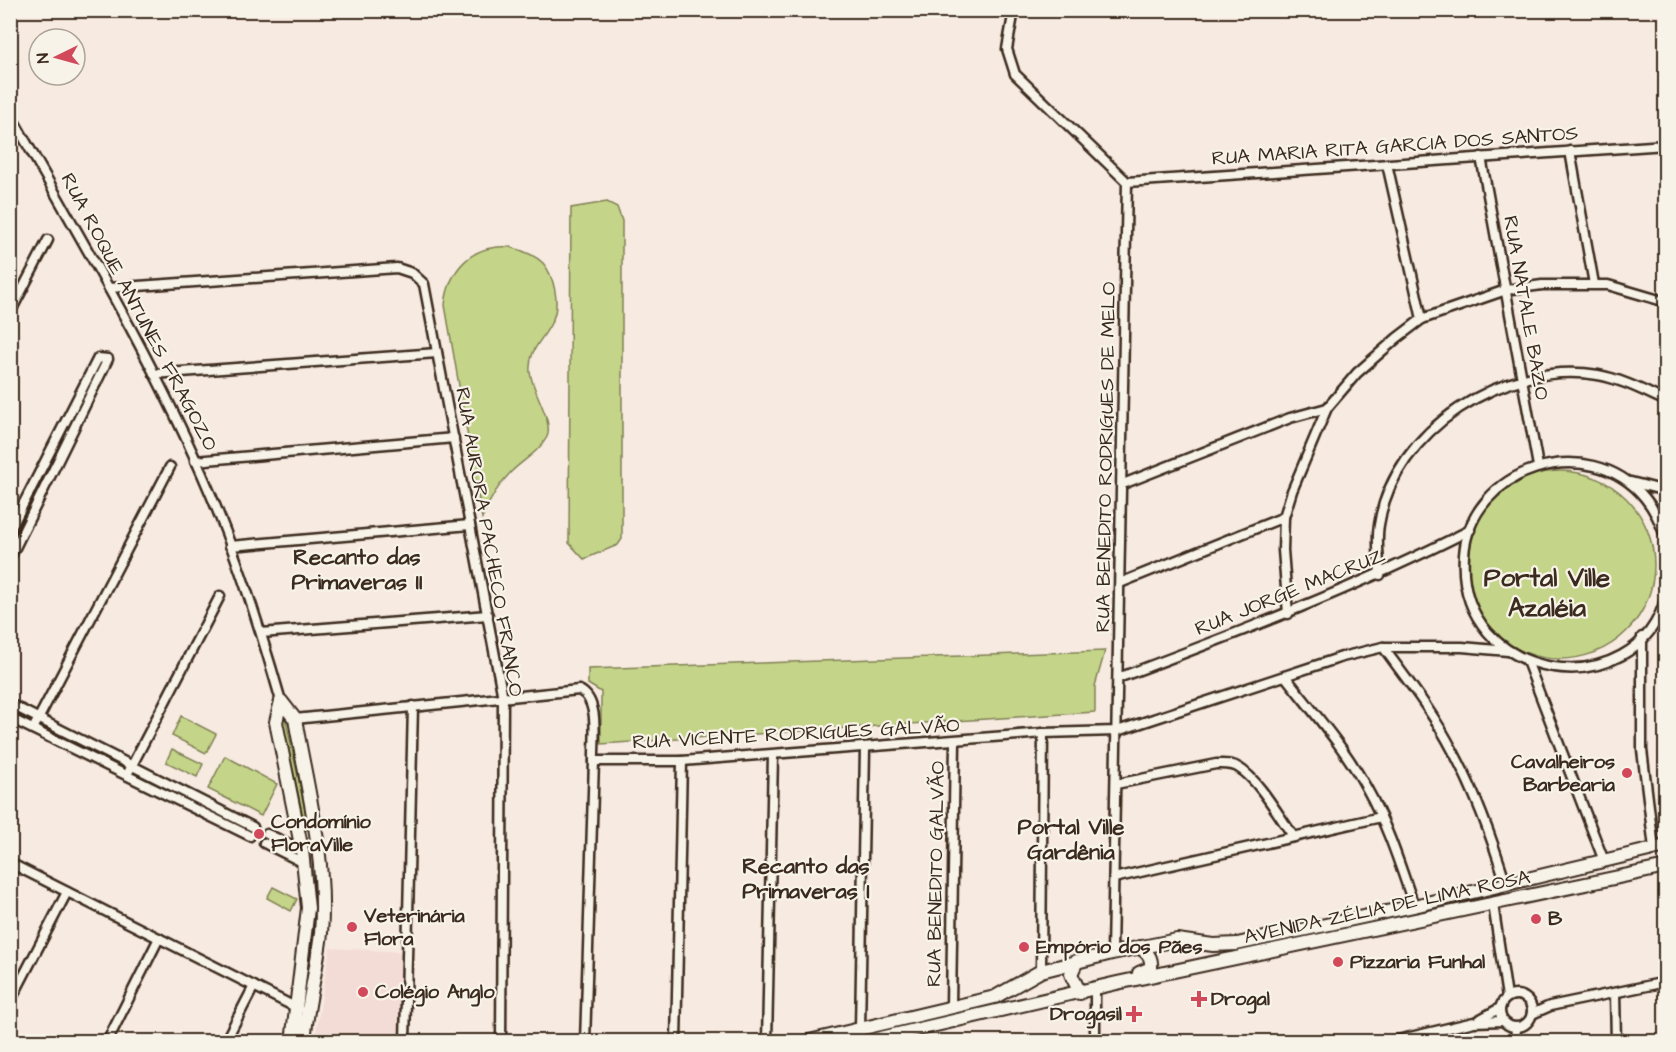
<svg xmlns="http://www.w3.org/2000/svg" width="1676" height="1052" font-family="'Architects Daughter',sans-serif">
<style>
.built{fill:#f3dcd5}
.green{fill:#c4d589;stroke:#808054;stroke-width:1.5}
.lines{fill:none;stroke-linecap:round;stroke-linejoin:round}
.street-casing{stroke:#3b2a1e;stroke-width:13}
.secondary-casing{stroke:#3b2a1e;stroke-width:16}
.street{stroke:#f7f3e8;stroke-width:8}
.secondary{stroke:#f7f3e8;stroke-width:12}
.poi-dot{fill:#d1495b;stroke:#f7f3e8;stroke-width:2}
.labels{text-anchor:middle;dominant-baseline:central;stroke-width:4.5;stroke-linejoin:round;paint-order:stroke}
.street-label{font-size:20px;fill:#3b2a1e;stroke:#f7f3e8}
.poi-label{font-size:20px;font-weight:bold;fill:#3b2a1e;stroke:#f7f3e8;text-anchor:start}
.quarter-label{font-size:22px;font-weight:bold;fill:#3b2a1e;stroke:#f7f3e8}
.district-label{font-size:26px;font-weight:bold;fill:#3b2a1e;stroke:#f7f3e8}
</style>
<rect width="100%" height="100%" fill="#f7eae1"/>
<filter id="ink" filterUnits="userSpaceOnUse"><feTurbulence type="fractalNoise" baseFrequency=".0167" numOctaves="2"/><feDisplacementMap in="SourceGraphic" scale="12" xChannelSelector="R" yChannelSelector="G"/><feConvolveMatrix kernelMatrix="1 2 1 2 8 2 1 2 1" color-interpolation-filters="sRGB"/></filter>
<g filter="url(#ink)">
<!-- built -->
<path class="built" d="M330 948 405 952 401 1041H318L316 1033Z"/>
<!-- green -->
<g class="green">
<path d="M607 202 617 207 622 221V539L618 545 584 559 569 543 571 208Z"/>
<path d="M510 247C521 250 535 255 543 263 554 276 560 303 553 319 545 339 528 348 530 372 532 391 554 421 547 437 539 452 523 460 511 472 498 485 489 501 482 518L445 305C449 269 472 244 510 247Z"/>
<circle cx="1560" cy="565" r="94"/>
<path d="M1105 651 1095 686V712L601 744V692L588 684V669Z"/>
<path d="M283 707 309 829 306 830 280 708Z"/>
<path d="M181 716 216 734 206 753 172 736Z"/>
<path d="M172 749 203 764 197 777 166 762Z"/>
<path d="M225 756 277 784 261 816 208 789Z"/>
<path d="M273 887 297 899 291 911 267 898Z"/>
</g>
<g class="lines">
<defs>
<g id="street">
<path d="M1014 10 1007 49 1015 74 1127 182 1112 953"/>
<path d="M10 114C81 239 155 362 211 495 239 562 261 631 281 701"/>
<path d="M1570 151 1594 284"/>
<path d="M1481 157 1538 466"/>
<path d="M1387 164 1422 319"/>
<path d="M1127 182 1666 145"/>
<path d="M109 288 397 268 412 273 424 284 503 698 501 1042"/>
<path d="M10 313 48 240"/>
<path d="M154 374 437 353"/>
<path d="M195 461 454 438"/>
<path d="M1631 482 1666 491"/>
<path d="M1123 484 1290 418 1327 408"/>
<path d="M1658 516 1666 499"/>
<path d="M10 530 98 358 108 359 10 558"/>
<path d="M1666 538C1660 523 1655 510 1645 498 1589 430 1470 468 1464 555 1455 685 1638 709 1666 596"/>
<path d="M230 546 470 525"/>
<path d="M1380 575C1379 558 1376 541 1379 525 1393 430 1505 359 1598 375 1621 379 1644 391 1666 401"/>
<path d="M1120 583 1284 517"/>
<path d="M1288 614 1283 550 1284 517 1292 491 1327 408 1357 373 1397 338 1422 319 1506 290 1542 285H1608L1666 302"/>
<path d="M261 633 488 615"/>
<path d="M1642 637V750L1654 848"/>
<path d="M1383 647C1408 681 1434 714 1453 751 1476 794 1492 838 1506 884"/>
<path d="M1527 661 1604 861"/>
<path d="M1285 676C1313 712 1344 747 1366 787 1387 824 1400 865 1414 906"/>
<path d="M1118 678C1238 633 1356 588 1470 530"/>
<path d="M10 704 253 827"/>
<path d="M10 718 250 836"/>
<path d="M295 719 579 690C601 700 593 741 594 761H682L1043 733 1117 731 1342 657 1383 647H1462L1508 651"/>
<path d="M33 729 170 467"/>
<path d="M129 771 220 596"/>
<path d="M1116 784 1216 764C1224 764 1232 763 1239 768 1259 780 1280 818 1294 837"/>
<path d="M267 834 302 850"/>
<path d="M264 843 304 863"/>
<path d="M10 863 299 1009"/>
<path d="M1114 878 1381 817"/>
<path d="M1493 904 1507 997"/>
<path d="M1041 971 1043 733"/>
<path d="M1095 990V1042"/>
<path d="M1615 993 1616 1042"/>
<circle cx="1516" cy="1011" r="16"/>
<path d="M10 1002 67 892"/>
<path d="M951 1007 955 742"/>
<path d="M1532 1014 1550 1006 1666 982"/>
<path d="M1477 1021 1500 1008"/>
<path d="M860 1029 865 748"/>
<path d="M107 1042 159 938"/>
<path d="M225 1042 254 986"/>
<path d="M405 1042 413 706"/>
<path d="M585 1042 594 761"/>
<path d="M676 1042 682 761"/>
<path d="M767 1042 773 755"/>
<path d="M1389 1042 1474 1022 1503 1021"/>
<path d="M1515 1042 1516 1028"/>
</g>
<g id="secondary">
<path d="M1077 961 1071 974 1080 993"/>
<path d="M1139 973 1151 968C1152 957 1148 953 1139 947"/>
<path d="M292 1042 308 908 302 850 276 722 281 701 295 719C307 788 327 861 321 933 317 969 307 1005 304 1042"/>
<path d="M805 1042 995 997 1041 971 1112 953 1177 940 1213 945 1237 944 1414 906 1666 846"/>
<path d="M863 1042 1117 983 1666 867"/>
</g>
</defs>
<!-- street casing -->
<use href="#street" class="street-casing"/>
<!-- secondary casing -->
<use href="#secondary" class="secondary-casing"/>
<!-- street -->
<use href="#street" class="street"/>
<!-- secondary -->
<use href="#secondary" class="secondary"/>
</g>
</g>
<!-- markers -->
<g class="poi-dot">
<circle cx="1627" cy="773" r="6"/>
<circle cx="259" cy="834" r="6"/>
<circle cx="1536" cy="919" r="6"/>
<circle cx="352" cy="927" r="6"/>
<circle cx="1024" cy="947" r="6"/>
<circle cx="1338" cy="962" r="6"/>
<circle cx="363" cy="992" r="6"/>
<path d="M1196 990h6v6h6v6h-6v6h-6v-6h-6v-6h6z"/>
<path d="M1131 1005h6v6h6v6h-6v6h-6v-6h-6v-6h6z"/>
</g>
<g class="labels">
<!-- street labels -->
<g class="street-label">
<text transform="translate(1395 146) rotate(-4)">RUA MARIA RITA GARCIA DOS SANTOS</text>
<text transform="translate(1526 308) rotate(80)">RUA NATALE BAZO</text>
<text transform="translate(139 312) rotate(62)">RUA ROQUE ANTUNES FRAGOZO</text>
<text transform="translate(1106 457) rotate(-89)">RUA BENEDITO RODRIGUES DE MELO</text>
<text transform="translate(489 542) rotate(80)">RUA AURORA PACHECO FRANCO</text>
<text transform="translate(1290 592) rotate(-22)">RUA JORGE MACRUZ</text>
<text transform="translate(796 734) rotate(-3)">RUA VICENTE RODRIGUES GALVÃO</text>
<text transform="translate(936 874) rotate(-89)">RUA BENEDITO GALVÃO</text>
<text transform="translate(1387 907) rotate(-12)">AVENIDA ZÉLIA DE LIMA ROSA</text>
</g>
<!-- poi labels -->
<g class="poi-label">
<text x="1615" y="762" text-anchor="end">Cavalheiros<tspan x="1615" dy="23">Barbearia</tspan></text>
<text x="271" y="822">Condomínio<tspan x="271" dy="23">FloraVille</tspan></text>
<text x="364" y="916">Veterinária<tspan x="364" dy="23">Flora</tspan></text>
<text x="1548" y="919">B</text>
<text x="1036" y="947">Empório dos Pães</text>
<text x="1350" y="962">Pizzaria Funhal</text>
<text x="375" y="992">Colégio Anglo</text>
<text x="1211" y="999">Drogal</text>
<text x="1122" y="1014" text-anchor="end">Drogasil</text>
</g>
<!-- quarter labels -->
<g class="quarter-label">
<text x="357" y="557">Recanto das<tspan x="357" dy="25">Primaveras II</tspan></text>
<text x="1071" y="827">Portal Ville<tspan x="1071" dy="25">Gardênia</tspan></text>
<text x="806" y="866">Recanto das<tspan x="806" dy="25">Primaveras I</tspan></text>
</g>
<!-- district labels -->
<g class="district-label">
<text x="1547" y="578">Portal Ville<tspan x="1547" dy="30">Azaléia</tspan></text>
</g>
</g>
<!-- margin -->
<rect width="1676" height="1052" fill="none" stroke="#f7f3e8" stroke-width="36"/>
<rect x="18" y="18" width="1640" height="1016" fill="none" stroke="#3b2a1e" stroke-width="2" filter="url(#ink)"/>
<!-- north arrow -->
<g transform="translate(57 57) rotate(265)"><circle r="28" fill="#f7f3e8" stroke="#aca397" stroke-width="1.5"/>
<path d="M0-4.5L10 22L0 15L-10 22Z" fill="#d1495b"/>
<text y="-9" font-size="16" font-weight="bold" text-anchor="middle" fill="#3b2a1e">N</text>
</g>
</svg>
